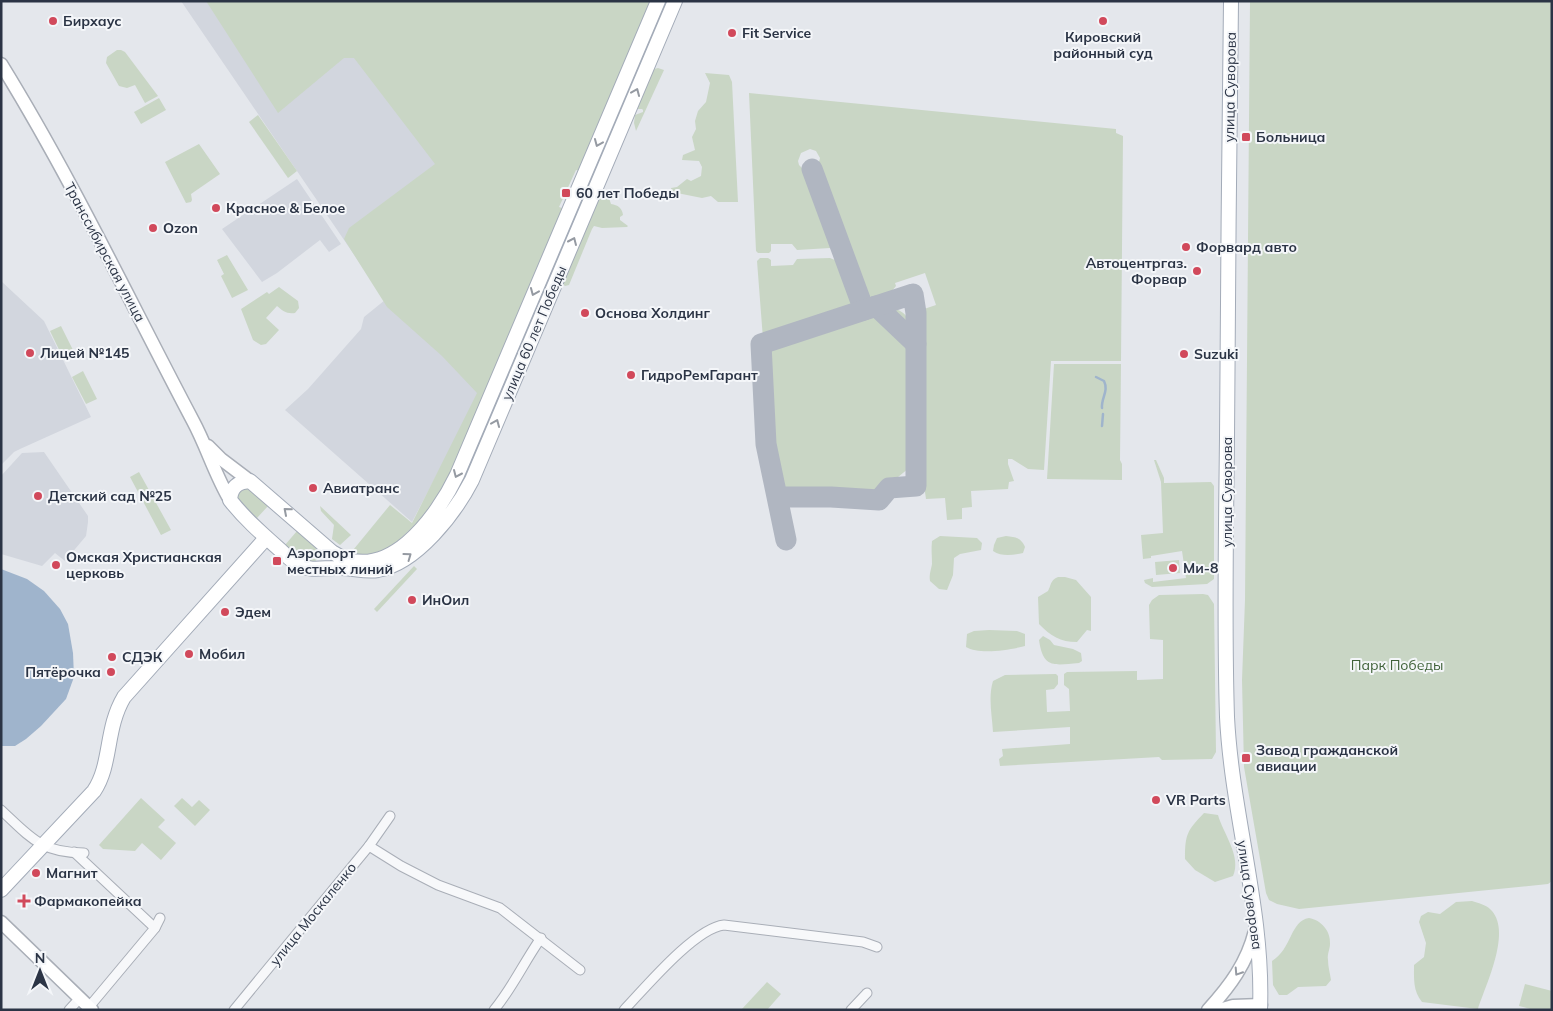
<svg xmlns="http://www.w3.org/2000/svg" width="1553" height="1011" font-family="Mulish,sans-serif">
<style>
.built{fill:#d2d6de}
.green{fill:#c9d6c5}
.water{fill:#9fb4cc}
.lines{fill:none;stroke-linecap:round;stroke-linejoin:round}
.stream{stroke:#9fb4cc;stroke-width:2.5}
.taxiway{stroke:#b0b6c1;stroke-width:21}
.street-casing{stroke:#a9aeb7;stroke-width:11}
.secondary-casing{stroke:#a9aeb7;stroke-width:15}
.primary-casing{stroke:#a3abb8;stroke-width:16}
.street{stroke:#f7f8fa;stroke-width:9}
.secondary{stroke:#fff;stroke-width:12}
.primary{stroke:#fff;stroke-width:14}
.oneway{stroke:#959aa2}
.poi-dot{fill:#d1495b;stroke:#f4f6f9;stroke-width:2}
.labels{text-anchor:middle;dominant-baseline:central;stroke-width:4;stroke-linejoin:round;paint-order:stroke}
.poi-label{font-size:14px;font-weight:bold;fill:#2b3445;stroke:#f4f6f9;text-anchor:start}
.street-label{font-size:14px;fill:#2b3445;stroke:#f4f6f9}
.park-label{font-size:14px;fill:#3f6138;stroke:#f4f6f9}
</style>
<rect width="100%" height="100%" fill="#e4e7ec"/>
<!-- built -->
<g class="built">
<path d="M181 1H633L478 396 412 522 285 410 308 389 361 329 364 317 385 300Z"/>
<path d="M297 179 341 244 329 252 320 240 277 273 262 282 222 229Z"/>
<path d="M1 281 44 321 91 417 20 449 14 452 1 465Z"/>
<path d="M44 452 88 516V522L86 536 65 561 55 553 42 566 1 554V476L22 453Z"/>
</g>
<!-- green -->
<g class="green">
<path d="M206 1H653L580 171 576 170 559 207 562 208 559 221 484 398 445 484 434 502 422 518 397 542 380 554 349 555 390 505 412 523 477 393 442 356 387 307 344 239 349 228 435 164 354 58H344L278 113Z"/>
<path d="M663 1 670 3 623 113 617 110Z"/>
<path d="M1250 1H1552V881L1548 884 1299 909 1277 904 1269 900 1266 893 1244 767 1242 680 1245 600Z"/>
<path d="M117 50H121L125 52 158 96 145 103 135 85 127 88 119 86 106 63 107 57Z"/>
<path d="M658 68 664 70 636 131 634 123 635 115 643 112V110L642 109H637L654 69Z"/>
<path d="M705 73 729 75 732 82 738 202H718L711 196 702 198 672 192 671 188 677 187 687 179 691 181 701 176 702 167 699 161 682 160 683 155 695 150 692 137 696 129 695 121 698 111 706 102 710 83Z"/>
<path d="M749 93 1116 129V133L1123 136 1121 361H1051L1044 470 1028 469 1012 459H1008V464L1014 481 1009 482 1008 489 971 491 972 507 962 508V519L947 520 945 498 926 499 925 492 921 489 920 479 921 477 919 317 921 310 936 305 925 273 895 283 896 286 882 303 868 307 863 302 817 170 820 158 816 151 810 149 801 153 798 161 799 165 805 171 811 181 835 242 830 248 797 250 792 244H771V251L769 253H758L756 251Z"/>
<path d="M159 98 166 110 141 124 134 112Z"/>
<path d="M258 115 297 171 288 178 249 122Z"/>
<path d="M609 128 615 130 569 239 563 237Z"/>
<path d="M199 144 220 174 191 194 192 200 191 202 186 203 165 162Z"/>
<path d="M603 190 607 192 611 204C618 205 622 208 623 215L620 217V220L628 226 627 227 602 228 594 226 592 229 569 285 565 286 562 283 600 194Z"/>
<path d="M556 253 562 256 515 364 509 362Z"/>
<path d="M227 255 248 290 232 298 221 276 224 274 217 260Z"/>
<path d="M760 258H768L771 260V266L793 265 797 259 830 258 842 263 853 299 850 313 800 329H787L776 332 763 339 757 261Z"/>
<path d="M279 287 298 301 299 308 295 313C286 314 283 311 277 306L266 318 279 330 266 344 261 345 253 340 241 309 267 292 269 294Z"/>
<path d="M890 308C909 311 909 320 910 337L883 311Z"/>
<path d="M868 315C884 315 902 341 910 353L909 468 875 496 871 498 829 495H783L780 493 769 442 764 369 767 356 772 349 781 344Z"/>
<path d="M61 326 75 354 64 360 50 331Z"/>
<path d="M1054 364H1121L1120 460 1122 464V480L1047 479Z"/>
<path d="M83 371 97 399 86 404 72 377Z"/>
<path d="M502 378 508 381 462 489 456 487Z"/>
<path d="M1154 460H1156L1164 478V483L1211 482 1214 486V579L1207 584 1152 587 1145 583 1144 580 1153 578V582L1186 578 1182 551 1151 556V558L1143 559 1141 535 1163 533 1161 482Z"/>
<path d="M139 472 171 530 161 535 130 477Z"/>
<path d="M246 487 268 506 257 518 238 501V491Z"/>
<path d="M320 506 351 535 340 545 332 539 334 525 321 511Z"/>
<path d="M297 531 318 550 320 556C310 572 294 552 285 545Z"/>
<path d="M940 536 977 538 982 543 981 550 960 554 954 558 953 575 947 590 939 589 930 581C929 574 931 570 932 564 932 556 931 549 932 541Z"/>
<path d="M1006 536C1016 537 1021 538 1025 547L1023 553C1013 555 1002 557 993 551L994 545 997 538Z"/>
<path d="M1179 560 1180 573 1156 575 1155 562Z"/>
<path d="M414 566 417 569 377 612 374 609Z"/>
<path d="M1058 577H1065L1076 580 1091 597V631L1087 630 1077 642C1060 642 1051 636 1039 624L1038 597 1048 591C1051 586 1050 580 1058 577Z"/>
<path d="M1203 594 1208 595 1214 604 1216 752 1212 759 1162 760 1159 757 1000 766 999 759 1003 756 1002 749 1070 744V727L993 732C992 715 988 697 993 681L1005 675 1056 674 1058 676V684L1054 689 1046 690 1047 712 1070 711 1069 689 1064 685V674L1067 672 1137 671V680L1163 679V640L1150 639 1149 605 1152 600 1159 595Z"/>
<path d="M989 630 1017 631 1025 634V646C1010 650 979 655 966 647L967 634 974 631Z"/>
<path d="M1043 636 1050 640 1054 645 1073 649 1081 653 1082 661 1079 663C1054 665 1043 669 1039 640Z"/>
<path d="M141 798 165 820 158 827 176 843 161 860 142 843 135 851 103 849 99 845Z"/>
<path d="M182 798 192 807 199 800 210 810 195 826 174 806Z"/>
<path d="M1204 813 1218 815C1223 833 1242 857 1233 876L1215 882 1195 870 1185 859C1185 834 1187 831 1204 813Z"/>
<path d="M1472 901C1478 903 1486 905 1490 909 1513 930 1486 984 1478 1009L1422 1002C1413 991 1414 979 1414 965L1424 957 1426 943 1419 922 1421 916 1428 912 1440 914 1456 902Z"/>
<path d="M1309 918C1321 920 1331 931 1330 944 1330 949 1327 954 1328 960 1328 967 1330 973 1331 980L1326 986 1298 987 1287 995H1279L1273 985 1272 961C1292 949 1290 921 1309 918Z"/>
<path d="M767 982 781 994 767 1010H741Z"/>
<path d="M1525 984 1552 991V1010H1534L1519 1006Z"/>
</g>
<!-- water -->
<path class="water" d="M1 569 27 579 44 591 60 609 68 624 73 653 74 677 66 699 41 726 26 739 15 746H1Z"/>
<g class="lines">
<!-- stream -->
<g class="stream">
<path d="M1096 377 1104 381C1109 391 1101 398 1102 408"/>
<path d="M1102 426 1103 414"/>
</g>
<!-- taxiway -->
<g class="taxiway">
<path d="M812 169 864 310"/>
<path d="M876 306 916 344"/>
<path d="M777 497H831L879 500 889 488 916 486V313L913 294 761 344 766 444 786 540"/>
</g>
<defs>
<g id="street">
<path d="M1 810C30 837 41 853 84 853"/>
<path d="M369 846 401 866 438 885 500 908 580 970"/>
<path d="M74 852 155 928"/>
<path d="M89 1007 155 928 160 918"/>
<path d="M69 1010 80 998"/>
<path d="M234 1010 369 846 390 816"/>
<path d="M494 1010C513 987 524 962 541 938"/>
<path d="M624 1010C645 988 695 928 724 925L863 942 877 947"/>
<path d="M851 1010 867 993"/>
</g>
<g id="secondary">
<path d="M1 64C72 179 130 302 193 421 207 447 215 475 230 500"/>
<path d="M208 446 221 459 250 481"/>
<path d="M1 922 92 1010"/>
<path d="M1208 1010C1230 986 1247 963 1255 931"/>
<path d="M1219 1010 1233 1006 1261 1005"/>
</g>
<g id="primary">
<path d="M658 1 457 475C437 517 386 588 332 552L250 481C237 482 231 487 230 500 244 518 261 533 278 548 285 554 291 561 299 565 312 572 326 567 340 568 353 568 365 572 378 570 417 563 455 513 472 480L675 1"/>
<path d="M1231 1C1229 147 1228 292 1227 438 1226 531 1224 624 1227 717 1232 816 1264 911 1260 1010"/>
<path d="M1 890 94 791C112 764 105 729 124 697L266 538"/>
</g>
</defs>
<!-- street casing -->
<use href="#street" class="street-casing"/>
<!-- secondary casing -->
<use href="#secondary" class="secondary-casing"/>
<!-- primary casing -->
<use href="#primary" class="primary-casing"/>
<!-- street -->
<use href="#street" class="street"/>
<!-- secondary -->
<use href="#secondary" class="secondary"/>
<!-- primary -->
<use href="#primary" class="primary"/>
</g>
<!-- one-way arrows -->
<defs><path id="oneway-chevron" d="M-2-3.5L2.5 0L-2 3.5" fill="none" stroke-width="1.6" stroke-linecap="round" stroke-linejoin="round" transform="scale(1.25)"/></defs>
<g class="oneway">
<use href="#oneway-chevron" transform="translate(636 92) rotate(-67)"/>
<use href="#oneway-chevron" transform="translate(598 143) rotate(113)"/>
<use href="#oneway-chevron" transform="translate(573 241) rotate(-66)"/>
<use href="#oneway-chevron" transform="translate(534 292) rotate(113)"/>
<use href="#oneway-chevron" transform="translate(496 423) rotate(-67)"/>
<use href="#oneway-chevron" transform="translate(457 474) rotate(114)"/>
<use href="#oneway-chevron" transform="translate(287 511) rotate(-139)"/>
<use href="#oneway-chevron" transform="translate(408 556) rotate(-36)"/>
<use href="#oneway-chevron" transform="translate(1238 972) rotate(123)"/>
</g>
<!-- markers -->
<g class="poi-dot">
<circle cx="53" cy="21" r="5"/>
<circle cx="1103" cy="21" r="5"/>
<circle cx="732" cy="33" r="5"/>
<rect x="1241" y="132" width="10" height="10" rx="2.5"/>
<rect x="561" y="188" width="10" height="10" rx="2.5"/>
<circle cx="216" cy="208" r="5"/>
<circle cx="153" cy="228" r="5"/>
<circle cx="1186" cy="247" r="5"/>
<circle cx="1197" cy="271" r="5"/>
<circle cx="585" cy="313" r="5"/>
<circle cx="30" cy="353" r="5"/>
<circle cx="1184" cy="354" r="5"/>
<circle cx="631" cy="375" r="5"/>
<circle cx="313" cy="488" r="5"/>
<circle cx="38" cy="496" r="5"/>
<rect x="272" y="556" width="10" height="10" rx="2.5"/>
<circle cx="56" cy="565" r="5"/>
<circle cx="1173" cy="568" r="5"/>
<circle cx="412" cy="600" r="5"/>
<circle cx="225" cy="612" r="5"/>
<circle cx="189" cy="654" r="5"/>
<circle cx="112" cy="657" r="5"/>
<circle cx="111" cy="672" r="5"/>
<rect x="1241" y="753" width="10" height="10" rx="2.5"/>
<circle cx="1156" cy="800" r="5"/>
<circle cx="36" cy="873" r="5"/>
<path d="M21.5 893.5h5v5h5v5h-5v5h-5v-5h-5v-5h5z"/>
</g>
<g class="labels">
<!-- poi labels -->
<g class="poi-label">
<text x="63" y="21">Бирхаус</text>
<text x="742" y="33">Fit Service</text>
<text x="1103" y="37" text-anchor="middle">Кировский<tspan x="1103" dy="16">районный суд</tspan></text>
<text x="1256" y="137">Больница</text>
<text x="576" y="193">60 лет Победы</text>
<text x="226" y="208">Красное &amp; Белое</text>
<text x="163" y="228">Ozon</text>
<text x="1196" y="247">Форвард авто</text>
<text x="1187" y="263" text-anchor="end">Автоцентргаз.<tspan x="1187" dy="16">Форвар</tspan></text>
<text x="595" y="313">Основа Холдинг</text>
<text x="40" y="353">Лицей №145</text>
<text x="1194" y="354">Suzuki</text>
<text x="641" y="375">ГидроРемГарант</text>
<text x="323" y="488">Авиатранс</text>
<text x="48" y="496">Детский сад №25</text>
<text x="287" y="553">Аэропорт<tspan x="287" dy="16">местных линий</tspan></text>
<text x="66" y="557">Омская Христианская<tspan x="66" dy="16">церковь</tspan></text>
<text x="1183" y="568">Ми-8</text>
<text x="422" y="600">ИнОил</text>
<text x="235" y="612">Эдем</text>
<text x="199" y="654">Мобил</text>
<text x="122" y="657">СДЭК</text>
<text x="101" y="672" text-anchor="end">Пятёрочка</text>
<text x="1256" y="750">Завод гражданской<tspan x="1256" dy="16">авиации</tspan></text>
<text x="1166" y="800">VR Parts</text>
<text x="46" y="873">Магнит</text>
<text x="34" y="901">Фармакопейка</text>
</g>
<!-- street labels -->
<g class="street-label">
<text transform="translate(1230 87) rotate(-89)">улица Суворова</text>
<text transform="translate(105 252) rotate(62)">Транссибирская улица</text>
<text transform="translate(534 333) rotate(-67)">улица 60 лет Победы</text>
<text transform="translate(1227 492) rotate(-90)">улица Суворова</text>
<text transform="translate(1250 895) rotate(82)">улица Суворова</text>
<text transform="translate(313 914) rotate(-51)">улица Москаленко</text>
</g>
<!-- park labels -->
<g class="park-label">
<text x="1397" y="665">Парк Победы</text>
</g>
</g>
<!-- border -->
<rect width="1553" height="1011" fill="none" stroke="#2b3445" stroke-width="5"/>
<!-- north arrow -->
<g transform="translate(40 971)" stroke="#f4f6f9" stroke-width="4" paint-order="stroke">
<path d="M0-4L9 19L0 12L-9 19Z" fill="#2b3445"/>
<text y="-8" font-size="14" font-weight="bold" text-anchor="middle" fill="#2b3445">N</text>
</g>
</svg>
